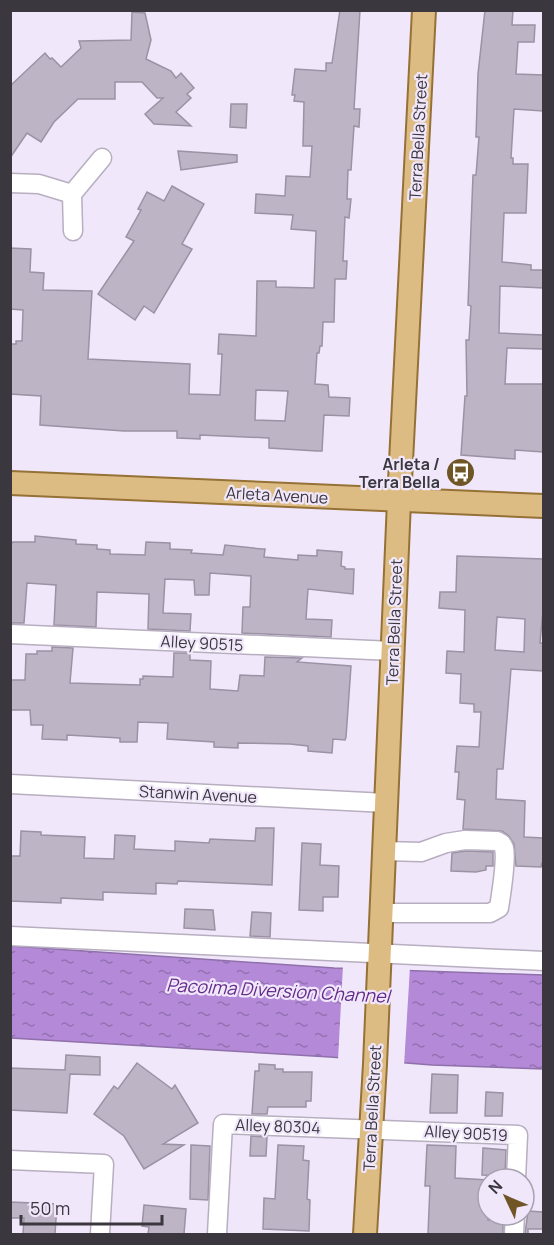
<svg xmlns="http://www.w3.org/2000/svg" width="554" height="1245" font-family="Manrope,sans-serif">
<style>
.water{fill:url(#water-ripples);stroke:#8f70aa;stroke-width:1.5}
.pier{fill:#f1e7fb}
.building{fill:#bdb4c6;stroke:#9b92a4;stroke-width:1.5;fill-rule:evenodd}
.lines{fill:none;stroke-linecap:round;stroke-linejoin:round}
.minor-casing{stroke:#b7aec0;stroke-width:21}
.major-casing{stroke:#957135;stroke-width:26}
.minor{stroke:#fff;stroke-width:18}
.major{stroke:#dcbc83;stroke-width:22}
.labels{text-anchor:middle;dominant-baseline:central;stroke-width:4.5;stroke-linejoin:round;paint-order:stroke}
.street-label{font-size:16px;fill:#3b373f;stroke:#f1e7fb}
.poi-label{font-size:16px;font-weight:bold;fill:#3b373f;stroke:#f1e7fb;text-anchor:end}
.water-label{font-size:18px;font-style:italic;fill:#622b88;stroke:#f1e7fb}
</style>
<defs>
<pattern id="water-ripples" width="26" height="14" patternUnits="userSpaceOnUse" patternTransform="scale(1.5)"><rect width="26" height="14" fill="#b389d8"/><path d="M2 4q2-2 4 0t4 0M15 11q2-2 4 0t4 0" fill="none" stroke="#9371b1"/></pattern>
</defs>
<rect width="100%" height="100%" fill="#f1e7fb"/>
<!-- water -->
<path class="water" d="M11 946 334 968 543 975V1069L432 1065 330 1057 11 1038Z"/>
<!-- pier -->
<path class="pier" d="M343 965 410 967 404 1066 338 1060Z"/>
<!-- building -->
<g class="building">
<path d="M340 10H360L354 109H360L359 127 354 126 351 170H348L347 199H351L349 218 345 217 343 261H347L346 279H335L334 322H323L322 346H320L319 353H317L315 384 328 385 329 397 350 398 349 416 324 415 322 451H317L269 448V438L200 435V439L177 438V431H124L40 425 41 396 10 394V344H16V341H22L23 310 10 309V248L31 249 30 272 44 273 43 290 92 291 88 359 190 364 189 394 220 395 222 354H218L219 334 256 336 257 281H276V287L314 288 316 231 291 229 293 215 255 213 256 194 285 196 286 176 310 177 312 146H303L304 102 294 101 295 95H292L295 69 326 71V63H332ZM256 390 288 391 285 421 255 420Z"/>
<path d="M485 10H513L512 25H535L534 42H518L516 74 543 75V111L514 109 511 158H513V164H528L526 213H504L502 262 531 265V270H543V288L500 286 499 333 543 335V349L507 348 505 384H543V452L515 450V459L461 455 465 396H467L466 340H469L471 306 468 305 473 175H476L479 137H476L478 74Z"/>
<path d="M132 12 145 13 151 40 146 59 171 71 176 78 181 73 194 88 187 94 191 98 176 112 191 126 154 124 145 114 163 98H157L142 82H115V99H78L54 122 41 142 27 133 10 158V86L45 53 50 59 52 58 61 67 81 48 79 41 131 40Z"/>
<path d="M231 104H247L246 128 230 127Z"/>
<path d="M178 151 237 155V162L181 170Z"/>
<path d="M172 186 204 204 182 244 192 249 154 313 144 306 135 320 98 294 134 241 126 237 141 210 138 209 147 192 164 201Z"/>
<path d="M35 536 76 540V544L97 545V549L110 550V554L145 555 146 542 170 543V549L192 550 191 553 223 555 225 545 262 549H265L264 557 298 560V555L317 556V550L342 552 341 566 345 567V569H354L353 594 308 589 306 619 332 620 331 637 242 633 243 607H250L251 576 210 573 209 595H195L194 580 165 579 163 613 191 614 190 631 148 629 149 594 97 592 96 627 54 625 56 585 27 583 24 623H10V545L13 542H35Z"/>
<path d="M457 556 543 559V611L540 643H543V671L511 669 503 769H497L496 799 525 801 524 837 543 838V863H542L541 867 516 866 514 844 509 836 502 831 463 829 465 800 457 799 459 772H455L457 746 479 747 481 712H474V704L460 703 461 674 446 673 447 651 464 652 465 610 439 608 440 592H456ZM497 617 525 619 524 652 495 650Z"/>
<path d="M52 647 73 648 70 683 140 685V679H143V676L173 677 174 653H190V660L211 661 210 689 238 691 240 675 264 676 265 657 302 658 297 662 351 666 346 737 345 740 333 739 332 753 308 751V746L290 744 238 743V748L214 747V742L167 739 168 723 138 722 137 742H120V738L67 735V740L42 739 43 725H31L30 710H10V680H25L26 654H37V651H52Z"/>
<path d="M256 828H274L272 885 178 881 177 884 156 883V894L103 892V900L61 898V903L10 901V856H20L21 831 41 832V835L85 837 84 858 114 859 115 835 135 836 134 849 175 851V841L209 843 210 839 255 841Z"/>
<path d="M302 843 321 844 320 865 339 866 338 897H323V911L299 910Z"/>
<path d="M466 851 493 852V866H486V870L476 872 451 871 452 853Z"/>
<path d="M185 909 213 910 215 930 184 928Z"/>
<path d="M252 912 271 913 270 937 250 936Z"/>
<path d="M66 1055 100 1057V1075L70 1074 67 1113 10 1110V1068L65 1070Z"/>
<path d="M137 1063 172 1089 175 1085 198 1123 163 1144 184 1145 144 1169 124 1136 94 1114 114 1086 118 1089Z"/>
<path d="M259 1064 275 1065V1069H283V1072H312L311 1101H306V1107H268L267 1114H252L255 1071H259Z"/>
<path d="M432 1074 458 1075 457 1113H430Z"/>
<path d="M486 1092 503 1093 502 1116H485Z"/>
<path d="M251 1136 267 1137 266 1156H250Z"/>
<path d="M191 1145 210 1146 208 1200 190 1199Z"/>
<path d="M278 1145 304 1146 303 1160 309 1161 307 1199 310 1200 309 1231 263 1229 264 1198 275 1199Z"/>
<path d="M427 1145 456 1146 455 1178 488 1180V1220L503 1221V1234H428L430 1186H425Z"/>
<path d="M483 1148 506 1150 505 1176 482 1175Z"/>
<path d="M10 1202 57 1204 55 1234H23L24 1218H10Z"/>
<path d="M144 1205 186 1209 184 1234H148L149 1227 142 1226Z"/>
<path d="M528 1211 543 1212V1229H528V1234H525Z"/>
</g>
<g class="lines">
<defs>
<g id="minor">
<path d="M10 183 39 184 72 194"/>
<path d="M73 231 72 194 102 158"/>
<path d="M10 634 393 651"/>
<path d="M10 784 386 803"/>
<path d="M381 913H490L499 908C501 894 507 860 504 848 502 843 501 843 497 841L465 840 446 843 421 852 384 851"/>
<path d="M10 936 544 961"/>
<path d="M10 1160 104 1164 100 1234"/>
<path d="M217 1234 223 1124 518 1135 516 1179"/>
<path d="M514 1234 515 1215"/>
</g>
<g id="major">
<path d="M10 483 544 506"/>
<path d="M365 1234 375 1064 399 501 424 10"/>
</g>
</defs>
<!-- minor casing -->
<use href="#minor" class="minor-casing"/>
<!-- major casing -->
<use href="#major" class="major-casing"/>
<!-- minor -->
<use href="#minor" class="minor"/>
<!-- major -->
<use href="#major" class="major"/>
</g>
<!-- icons -->
<defs>
<symbol id="bus-disc" viewBox="-11 -11 22 22"><circle r="9.5" fill="#705527" stroke="#f1e7fb"/><path d="M-5-6H5V4H4V6H2V4H-2V6H-4V4H-5ZM-3.5-4V0h7V-4ZM-3.5 1.2v1.5H-2V1.2ZM2 1.2v1.5H3.5V1.2Z" fill="#fff"/></symbol>
</defs>
<g fill-rule="evenodd">
<use href="#bus-disc" x="444" y="456" width="33" height="33"/>
</g>
<g class="labels">
<!-- street labels -->
<g class="street-label">
<text transform="translate(418 137) rotate(-87)">Terra Bella Street</text>
<text transform="translate(277 495) rotate(3)">Arleta Avenue</text>
<text transform="translate(394 622) rotate(-88)">Terra Bella Street</text>
<text transform="translate(202 643) rotate(3)">Alley 90515</text>
<text transform="translate(198 794) rotate(3)">Stanwin Avenue</text>
<text transform="translate(372 1108) rotate(-87)">Terra Bella Street</text>
<text transform="translate(278 1126) rotate(2)">Alley 80304</text>
<text transform="translate(466 1133) rotate(3)">Alley 90519</text>
</g>
<!-- poi labels -->
<g class="poi-label">
<text x="440" y="464">Arleta /<tspan x="440" dy="18">Terra Bella</tspan></text>
</g>
<!-- water labels -->
<g class="water-label">
<text transform="translate(278 990) rotate(3)">Pacoima Diversion Channel</text>
</g>
</g>
<!-- border -->
<rect width="554" height="1245" fill="none" stroke="#3b373f" stroke-width="24"/>
<!-- north arrow -->
<g transform="translate(506 1197) rotate(314)"><circle r="28" fill="#f1e7fb" stroke="#a8a1b0" stroke-width="1.5"/>
<path d="M0-4.5L10 22L0 15L-10 22Z" fill="#705527"/>
<text y="-9" font-size="16" font-weight="bold" text-anchor="middle" fill="#3b373f">N</text>
</g>
<!-- scale -->
<path d="M21 1215v9h141v-9" fill="none" stroke="#3b373f" stroke-width="3"/>
<text x="30" y="1215" font-size="18" fill="#3b373f" stroke="#f1e7fb" stroke-width="4.5" paint-order="stroke">50 m</text>
</svg>
